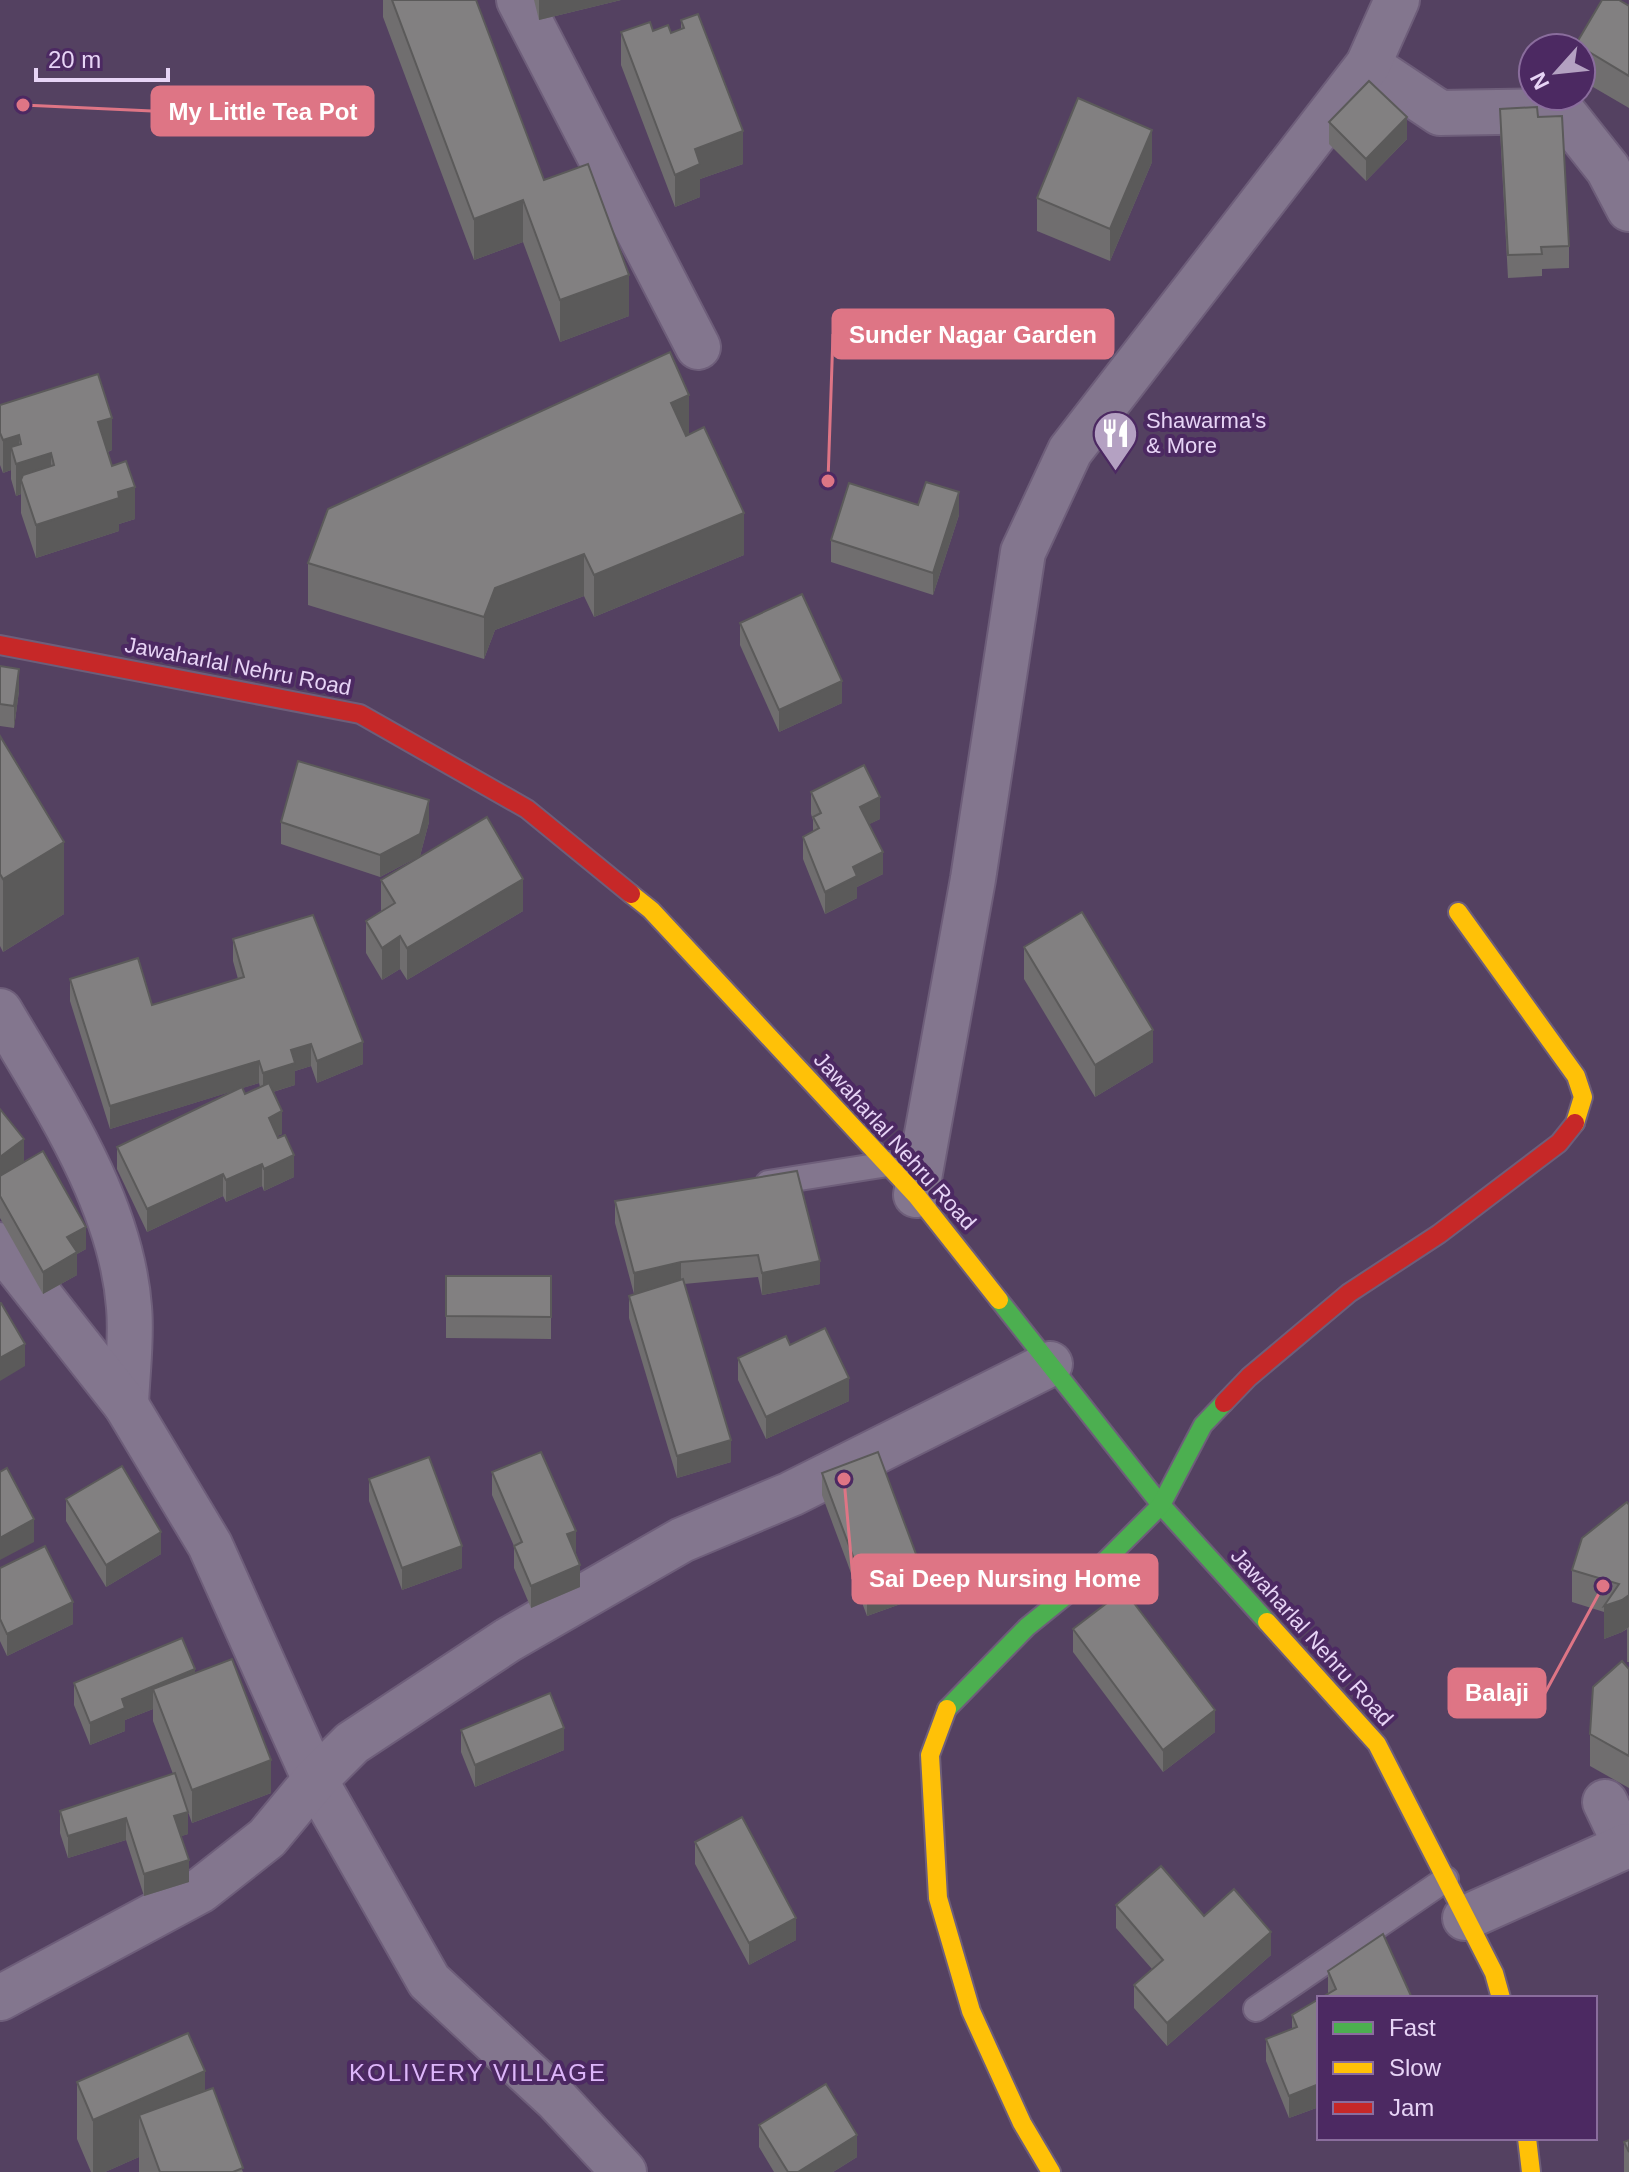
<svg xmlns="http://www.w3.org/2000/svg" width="1629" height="2172" font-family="Helvetica,sans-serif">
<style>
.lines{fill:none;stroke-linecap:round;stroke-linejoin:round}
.lane-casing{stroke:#6e5e7a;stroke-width:28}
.street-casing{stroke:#6e5e7a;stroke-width:48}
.fast-casing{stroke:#6e5e7a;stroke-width:22}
.slow-casing{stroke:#6e5e7a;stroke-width:22}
.jam-casing{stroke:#6e5e7a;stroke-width:22}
.lane{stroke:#83768e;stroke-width:24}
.street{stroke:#83768e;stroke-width:44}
.fast{stroke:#4caf50;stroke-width:18}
.slow{stroke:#ffc107;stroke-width:18}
.jam{stroke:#c62828;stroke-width:18}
.wall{fill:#706e6f;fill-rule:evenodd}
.shaded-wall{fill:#5b5a5a}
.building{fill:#828081;stroke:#5b5a5a;stroke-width:2}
.labels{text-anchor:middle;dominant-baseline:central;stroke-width:8;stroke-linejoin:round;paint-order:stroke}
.poi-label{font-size:22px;fill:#e7d4f6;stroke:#4c2962;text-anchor:start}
.street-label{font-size:22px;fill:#e7d4f6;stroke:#4c2962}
.neighbourhood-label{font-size:24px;letter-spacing:2px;fill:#ddb6fa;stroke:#4c2962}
.leader{fill:none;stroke:#de7585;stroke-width:3}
.callout-dot{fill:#de7585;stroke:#4c2962;stroke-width:3}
.callout{fill:#de7585;stroke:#de7585;stroke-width:3}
.callout-label{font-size:24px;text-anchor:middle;font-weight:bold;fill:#fff}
</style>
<rect width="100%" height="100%" fill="#544161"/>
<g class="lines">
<defs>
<g id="lane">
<path d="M768 1183 888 1164"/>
<path d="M1256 2009 1446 1879"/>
</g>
<g id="street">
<path d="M519 0 698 347"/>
<path d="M1368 65 1440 113 1562 111 1608 169 1629 209"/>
<path d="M0 1011C52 1100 121 1201 129 1307 132 1339 127 1373 126 1405"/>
<path d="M916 1195 973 879 1023 552 1070 451 1368 65 1397 0"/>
<path d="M0 1245 126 1405 210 1545 315 1780 429 1981 557 2100 624 2172"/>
<path d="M1605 1802 1626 1846 1629 1845"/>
<path d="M1465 1918 1626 1846"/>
<path d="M0 1998 201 1890 267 1838 315 1780 352 1743 508 1640 682 1540 791 1494 1050 1364"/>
</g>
<g id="fast">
<path d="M999 1300 1161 1505 1267 1622"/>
<path d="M947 1709 1027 1627 1090 1576 1161 1505 1203 1425 1224 1403"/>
</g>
<g id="slow">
<path d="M631 894 651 910 916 1195 999 1300"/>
<path d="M1458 912 1576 1076 1583 1097 1575 1123"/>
<path d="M1267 1622 1377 1744 1494 1973 1501 1998"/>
<path d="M947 1709 930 1755 938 1898 971 2011 1022 2123 1051 2172"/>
<path d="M1527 2138 1531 2172"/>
</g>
<g id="jam">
<path d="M0 645 360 714 527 809 631 894"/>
<path d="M1224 1403 1249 1377 1349 1293 1439 1234 1559 1143 1575 1123"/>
</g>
</defs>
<!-- lane casing -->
<use href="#lane" class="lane-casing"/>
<!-- street casing -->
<use href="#street" class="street-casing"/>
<!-- fast casing -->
<use href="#fast" class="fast-casing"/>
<!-- slow casing -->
<use href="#slow" class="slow-casing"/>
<!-- jam casing -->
<use href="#jam" class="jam-casing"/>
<!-- lane -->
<use href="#lane" class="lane"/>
<!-- street -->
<use href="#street" class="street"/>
<!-- fast -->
<use href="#fast" class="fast"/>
<!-- slow -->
<use href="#slow" class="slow"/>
<!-- jam -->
<use href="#jam" class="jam"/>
</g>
<!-- wall -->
<g class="wall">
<path d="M383 0H476L544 180 629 316 560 342 523 242 474 260 383 17Z"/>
<path d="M534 0H621L539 20Z"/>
<path d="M1629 6V108L1581 80V48H1576V44Z"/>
<path d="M681 20 743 164 700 179V197L675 207 621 65V32L653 31 671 33 681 29Z"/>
<path d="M1500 109 1538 117 1569 246V268L1542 269V276L1508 278 1500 131Z"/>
<path d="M1329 122 1407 139 1366 181 1329 144Z"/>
<path d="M1152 162 1110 261 1037 231V198Z"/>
<path d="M0 405 112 450 108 452 112 466 135 519 119 524V531L36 558 21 513V494L16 496 11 479V470L3 473 0 465Z"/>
<path d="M689 434 744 555 594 617 584 596 495 630 484 659 308 605V563Z"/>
<path d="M918 505 959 515 933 595 831 562V540Z"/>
<path d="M740 623 842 703 779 732 740 645Z"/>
<path d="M0 666 19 691 14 728 0 726Z"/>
<path d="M0 736 64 914 3 952 0 946Z"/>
<path d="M811 792 880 819 869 824 883 874 857 887V898L825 914 803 859V837L813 831V820L811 814Z"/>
<path d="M281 822H429L420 856 380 877 281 844Z"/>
<path d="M381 880 523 911 407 980 400 969 382 980 366 953V921L381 911Z"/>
<path d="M233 939 363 1064 317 1083 311 1066 295 1071V1085L273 1092 282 1134 277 1136 294 1177 264 1191 262 1186 226 1202 223 1196 147 1232 117 1169V1147L236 1090 110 1129 70 1001V979L152 1005 238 979 233 961ZM259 1083 260 1087 245 1094 242 1088Z"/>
<path d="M1024 947 1153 1062 1095 1097 1024 979Z"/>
<path d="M0 1109 24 1161 17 1166 86 1249 77 1254V1275L43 1294 0 1218Z"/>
<path d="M797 1171 820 1284 762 1295 758 1277 684 1284 731 1462 677 1478 629 1318V1296L634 1294 615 1223V1201Z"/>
<path d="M446 1276H551V1339L446 1338Z"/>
<path d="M790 1345 849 1401 766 1439 738 1380V1358Z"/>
<path d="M492 1472 576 1553 580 1587 531 1608 514 1568V1546L492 1495Z"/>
<path d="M822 1473 923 1596 867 1616 822 1495Z"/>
<path d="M369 1479 462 1568 402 1590 369 1501Z"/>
<path d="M66 1499 161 1554 106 1587 66 1521Z"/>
<path d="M1629 1505V1662H1627V1629L1622 1632 1604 1639V1612L1572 1602V1570Z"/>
<path d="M0 1568 73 1624 7 1656 0 1641Z"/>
<path d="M1073 1629 1215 1732 1163 1772 1073 1652Z"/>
<path d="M1629 1669V1788L1590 1766V1734Z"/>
<path d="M195 1673 271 1793 192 1823 188 1812V1834L181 1836 189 1882 144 1896 126 1840 68 1858 60 1833V1811L173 1774 153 1721V1709L125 1720V1731L90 1745 74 1705V1683Z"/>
<path d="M461 1730 564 1750 475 1787 461 1752Z"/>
<path d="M695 1842 796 1940 749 1965 695 1864Z"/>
<path d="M1116 1905 1204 1916 1271 1955 1167 2046 1134 2008V1985L1152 1969 1116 1928Z"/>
<path d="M1328 1971 1412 1998 1328 1994Z"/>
<path d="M1319 1999V2107L1289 2118 1266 2061V2039L1292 2029V2015Z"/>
<path d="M77 2082 205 2091 243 2172H139V2157L105 2172H91L77 2139Z"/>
<path d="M759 2125 857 2157 833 2172H774L759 2147Z"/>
<path d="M1629 2140V2172H1624V2142Z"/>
</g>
<!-- shaded-wall -->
<g class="shaded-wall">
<path d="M539 0H621L539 20Z"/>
<path d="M1407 117V139L1366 181V159Z"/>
<path d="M1152 130V162L1110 261V229Z"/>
<path d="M743 131V164L700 179V197L675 207V175L695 149Z"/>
<path d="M523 200V242L474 260V219Z"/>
<path d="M629 275V316L560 342V300Z"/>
<path d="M689 395V436L671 445V403Z"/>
<path d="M112 418V450L98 455V422Z"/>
<path d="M19 435V463L51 453V485L21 480V494L16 496V464L11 447V470L3 473V440Z"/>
<path d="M135 487V519L119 524V531L36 558V525L118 492Z"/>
<path d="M959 492V515L933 595V573Z"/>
<path d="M744 513V555L594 617V575Z"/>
<path d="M584 554V596L495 630 484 659V617L495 588Z"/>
<path d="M19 669V691L14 728V706Z"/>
<path d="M842 681V703L779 732V710Z"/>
<path d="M880 797V819L860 829V807Z"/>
<path d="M429 800V822L420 856 380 877V855Z"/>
<path d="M64 842V914L3 952V879Z"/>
<path d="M883 852V874L857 887V898L825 914V892L853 867Z"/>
<path d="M523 879V911L407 980V948Z"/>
<path d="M400 936V969L382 980V948Z"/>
<path d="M1153 1030V1062L1095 1097V1065Z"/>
<path d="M363 1042V1064L317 1083V1061Z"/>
<path d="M311 1044V1066L295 1071V1085L263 1095V1073L291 1050Z"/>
<path d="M259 1061V1083L110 1129V1106Z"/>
<path d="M282 1111V1134L269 1140V1118Z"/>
<path d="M24 1139V1161L0 1179V1157Z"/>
<path d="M294 1155V1177L264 1191V1169Z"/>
<path d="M262 1164V1186L226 1202V1180Z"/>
<path d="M223 1174V1196L147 1232V1209Z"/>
<path d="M86 1227V1249L77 1254V1275L43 1294V1272L67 1237Z"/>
<path d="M820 1261V1284L762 1295V1273Z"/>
<path d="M681 1262V1284L634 1296V1273Z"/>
<path d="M25 1344V1366L0 1381V1358Z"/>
<path d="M849 1378V1401L766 1439V1417Z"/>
<path d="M731 1440V1462L677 1478V1456Z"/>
<path d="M34 1519V1542L0 1560V1538Z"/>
<path d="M576 1531V1553L567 1557V1534Z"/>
<path d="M161 1532V1554L106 1587V1565Z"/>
<path d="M462 1546V1568L402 1590V1568Z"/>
<path d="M580 1565V1587L531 1608V1586Z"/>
<path d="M923 1573V1596L867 1616V1594Z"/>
<path d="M1629 1595V1627L1622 1632 1604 1639V1606Z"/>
<path d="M73 1602V1624L7 1656V1634Z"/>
<path d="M195 1669V1692L153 1689V1709L125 1720V1731L90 1745V1723L122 1699Z"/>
<path d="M1215 1710V1732L1163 1772V1750Z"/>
<path d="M564 1728V1750L475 1787V1765Z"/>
<path d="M271 1760V1793L192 1823V1790Z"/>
<path d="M188 1812V1834L174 1839V1816Z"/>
<path d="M126 1818V1840L68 1858V1836Z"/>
<path d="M189 1860V1882L144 1896V1874Z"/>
<path d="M796 1918V1940L749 1965V1943Z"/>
<path d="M1271 1932V1955L1167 2046V2023Z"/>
<path d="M205 2071V2128L139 2115V2157L105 2172H93V2120Z"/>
<path d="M1319 2084V2107L1289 2118V2096Z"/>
<path d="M857 2135V2157L833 2172H798Z"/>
</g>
<!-- building -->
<g class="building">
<path d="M392 0H476L544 180 588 164 629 275 560 300 523 200 474 219Z"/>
<path d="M1602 0H1619L1629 6V76L1576 44Z"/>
<path d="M698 14 743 131 695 149 700 164 675 175 621 32 650 22 653 31 668 25 671 33 684 28 681 20Z"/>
<path d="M1369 81 1407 117 1366 159 1329 122Z"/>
<path d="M1078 98 1152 130 1110 229 1037 198Z"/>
<path d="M1537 107 1538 117 1562 116 1569 246 1541 247 1542 254 1508 255 1500 109Z"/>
<path d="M670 352 689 395 671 403 686 436 704 427 744 513 594 575 584 554 495 588 484 617 308 563 328 509Z"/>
<path d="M98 374 112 418 98 422 112 466 126 461 135 487 118 492 119 498 36 525 21 480 23 475 54 465 51 453 16 464 11 447 21 444 19 435 3 440 0 433V405Z"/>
<path d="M926 482 959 492 933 573 831 540 849 483 918 505Z"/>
<path d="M802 594 842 681 779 710 740 623Z"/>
<path d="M0 666 19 669 14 706 0 704Z"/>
<path d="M0 736 64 842 3 879 0 874Z"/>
<path d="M298 761 429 800 420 834 380 855 281 822Z"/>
<path d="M864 765 880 797 860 807 883 852 853 867 857 876 825 892 803 837 819 828 813 817 821 813 811 792Z"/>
<path d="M487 817 523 879 407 948 400 936 382 948 366 921 395 903 381 880Z"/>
<path d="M1082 912 1153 1030 1095 1065 1024 947Z"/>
<path d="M313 915 363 1042 317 1061 311 1044 291 1050 295 1063 263 1073 259 1061 110 1106 70 979 138 958 152 1005 244 977 233 939Z"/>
<path d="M269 1083 282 1111 269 1118 278 1138 285 1135 294 1155 264 1169 262 1164 226 1180 223 1174 147 1209 117 1147 242 1087 245 1094Z"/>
<path d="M0 1109 24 1139 0 1157Z"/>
<path d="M43 1151 86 1227 67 1237 77 1252 43 1272 0 1196V1176Z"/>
<path d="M797 1171 820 1261 762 1273 758 1255 681 1262 634 1273 615 1201Z"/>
<path d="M446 1276H551V1317L446 1316Z"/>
<path d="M683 1279 731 1440 677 1456 629 1296Z"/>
<path d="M0 1303H1L25 1344 0 1358Z"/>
<path d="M825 1328 849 1378 766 1417 738 1358 786 1336 790 1345Z"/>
<path d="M541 1452 576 1531 567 1534 580 1565 531 1586 514 1546 522 1542 492 1472Z"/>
<path d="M878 1452 923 1573 867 1594 822 1473Z"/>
<path d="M429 1457 462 1546 402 1568 369 1479Z"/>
<path d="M122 1466 161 1532 106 1565 66 1499Z"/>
<path d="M7 1468 34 1519 0 1538V1472Z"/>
<path d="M1627 1502 1629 1505V1595L1622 1600 1604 1606 1619 1584 1572 1570 1582 1538Z"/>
<path d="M45 1546 73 1602 7 1634 0 1619V1568Z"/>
<path d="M1124 1590 1215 1710 1163 1750 1073 1629Z"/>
<path d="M182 1638 195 1669 122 1699 125 1708 90 1723 74 1683Z"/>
<path d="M232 1659 271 1760 192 1790 153 1689Z"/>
<path d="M1622 1661 1629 1669V1756L1590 1734 1593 1687Z"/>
<path d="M550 1693 564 1728 475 1765 461 1730Z"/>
<path d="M175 1773 188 1812 174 1816 189 1860 144 1874 126 1818 68 1836 60 1811Z"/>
<path d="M742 1817 796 1918 749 1943 695 1842Z"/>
<path d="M1161 1866 1204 1916 1234 1889 1271 1932 1167 2023 1134 1985 1163 1960 1116 1905Z"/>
<path d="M1383 1934 1412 1998H1321L1336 1989 1328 1971Z"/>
<path d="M1319 1999V2084L1289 2096 1266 2039 1297 2027 1292 2015Z"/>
<path d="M188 2033 205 2071 93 2120 77 2082Z"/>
<path d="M826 2084 857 2135 798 2172H788L759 2125Z"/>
<path d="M213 2088 243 2168 233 2172H160L139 2115Z"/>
<path d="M1629 2140V2152L1624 2142Z"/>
</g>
<!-- icons -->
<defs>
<symbol id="restaurant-pin" viewBox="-11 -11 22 30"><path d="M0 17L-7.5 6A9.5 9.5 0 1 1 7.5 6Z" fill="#b4a1c2" stroke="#4c2962"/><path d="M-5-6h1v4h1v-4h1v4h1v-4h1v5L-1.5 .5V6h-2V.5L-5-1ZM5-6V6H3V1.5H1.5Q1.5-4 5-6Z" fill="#fff"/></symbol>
</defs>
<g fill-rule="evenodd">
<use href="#restaurant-pin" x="1090" y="408" width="51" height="69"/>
</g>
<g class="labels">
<!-- poi labels -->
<g class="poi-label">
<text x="1146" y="420">Shawarma's<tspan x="1146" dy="25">&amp; More</tspan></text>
</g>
<!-- street labels -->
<g class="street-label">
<text transform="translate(238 666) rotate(11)">Jawaharlal Nehru Road</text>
<text transform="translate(895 1141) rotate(48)">Jawaharlal Nehru Road</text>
<text transform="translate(1312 1637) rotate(48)">Jawaharlal Nehru Road</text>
</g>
<!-- neighbourhood labels -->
<g class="neighbourhood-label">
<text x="478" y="2072">KOLIVERY VILLAGE</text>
</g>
</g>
<!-- callouts -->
<path class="leader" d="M23 105L152 111M828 481L833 334M844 1479L853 1579M1603 1586L1545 1693"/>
<g class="callout-dot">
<circle cx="23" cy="105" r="8"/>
<circle cx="828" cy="481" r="8"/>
<circle cx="844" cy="1479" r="8"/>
<circle cx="1603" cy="1586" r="8"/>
</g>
<g class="callout">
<rect x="152" y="87" width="221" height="48" rx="8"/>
<rect x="833" y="310" width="280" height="48" rx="8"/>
<rect x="853" y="1555" width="304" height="48" rx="8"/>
<rect x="1449" y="1669" width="96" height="48" rx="8"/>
</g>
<g class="callout-label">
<text x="263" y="120">My Little Tea Pot</text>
<text x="973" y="343">Sunder Nagar Garden</text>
<text x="1005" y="1587">Sai Deep Nursing Home</text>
<text x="1497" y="1701">Balaji</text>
</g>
<!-- legend -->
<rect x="1317" y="1996" width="280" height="144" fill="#4c2962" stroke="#8a6d9d" stroke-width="2"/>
<rect x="1333" y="2022" width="40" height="12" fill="#4caf50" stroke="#8a6d9d" stroke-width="2"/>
<text x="1389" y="2036" font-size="24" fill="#e7d4f6">Fast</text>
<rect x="1333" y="2062" width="40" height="12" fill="#ffc107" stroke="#8a6d9d" stroke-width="2"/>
<text x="1389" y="2076" font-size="24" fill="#e7d4f6">Slow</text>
<rect x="1333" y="2102" width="40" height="12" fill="#c62828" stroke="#8a6d9d" stroke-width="2"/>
<text x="1389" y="2116" font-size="24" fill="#e7d4f6">Jam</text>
<!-- north arrow -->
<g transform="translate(1557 72) rotate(243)"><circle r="38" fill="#4c2962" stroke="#8a6d9d" stroke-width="2"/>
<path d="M0-6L14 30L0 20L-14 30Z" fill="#b4a1c2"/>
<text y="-12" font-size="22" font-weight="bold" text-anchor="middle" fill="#e7d4f6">N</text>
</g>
<!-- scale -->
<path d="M36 68v12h132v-12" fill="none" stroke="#e7d4f6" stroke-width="4"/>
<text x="48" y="68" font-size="24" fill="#e7d4f6" stroke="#4c2962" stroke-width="6" paint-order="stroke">20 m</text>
</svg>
